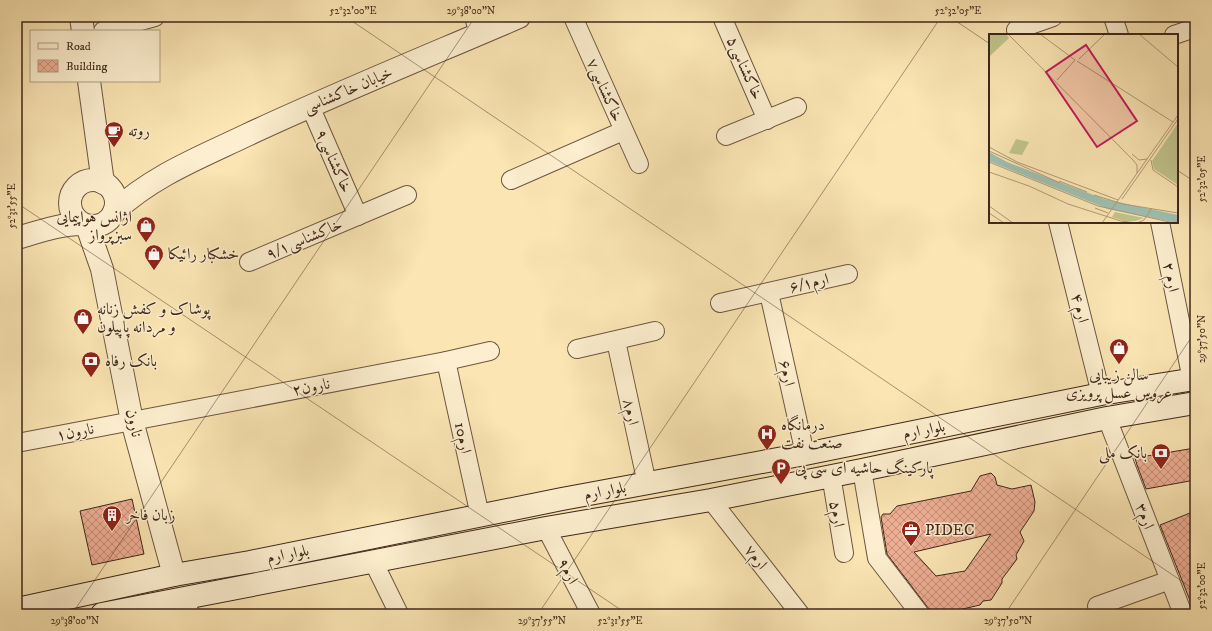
<svg xmlns="http://www.w3.org/2000/svg" width="1212" height="631" font-family="'IM FELL DW Pica',Amiri,serif">
<style>
.building{fill:url(#building-cross-hatch);stroke:#3e271a;fill-rule:evenodd}
.lines{fill:none;stroke-linecap:round;stroke-linejoin:round}
.minor-casing{stroke:#6d5640;stroke-width:20}
.tertiary-casing{stroke:#6d5640;stroke-width:24}
.secondary-casing{stroke:#3e271a;stroke-width:24}
.minor{stroke:#fceece;stroke-width:18}
.tertiary{stroke:#fceece;stroke-width:22}
.secondary{stroke:#fceece;stroke-width:22}
.ticks{fill:none;stroke:#3e271a;stroke-width:1;stroke-opacity:0.45}
.labels{text-anchor:middle;dominant-baseline:central;stroke-width:3;stroke-linejoin:round;paint-order:stroke}
.street-label{font-size:16px;fill:#3e271a;stroke:#fceece}
.poi-label{font-size:16px;fill:#3e271a;stroke:#fceece;text-anchor:start}
.inset-road{fill:none;stroke:#af9976;stroke-width:1}
.view{fill:#c2185b;fill-opacity:0.15;stroke:#c2185b;stroke-width:2}
.inset-edge{fill:none;stroke:#3e271a;stroke-width:2}
.neatline{fill:none;stroke:#3e271a;stroke-width:1.5}
.ticks-label{font-size:10px;text-anchor:middle;fill:#3e271a}
</style>
<defs>
<pattern id="building-cross-hatch" width="8" height="8" patternUnits="userSpaceOnUse"><rect width="8" height="8" fill="#eeae94"/><path d="M0 0l8 8M0 8l8-8" fill="none" stroke="#c28e78"/></pattern>
</defs>
<rect width="100%" height="100%" fill="#fae5b3"/>
<filter id="stains"><feTurbulence type="fractalNoise" baseFrequency=".005" numOctaves="4"/><feColorMatrix values="0 0 0 0 .2 0 0 0 0 .09 0 0 0 0 .02 0 0 0 .5 -.17"/></filter>
<radialGradient id="worn" r=".72"><stop offset=".6" stop-color="#630" stop-opacity="0"/><stop offset="1" stop-color="#630" stop-opacity=".3"/></radialGradient>
<!-- building -->
<g class="building">
<path d="M1195 448V480L1146 489 1137 465 1135 458Z"/>
<path d="M991 473 995 477 997 485 1012 489 1031 485 1035 502 1034 511 1020 532 1024 541 1016 555 1017 559 1002 579V583L991 600 983 601 980 605 941 614 929 609 887 554 881 517 883 514H890L897 506 971 491 980 476ZM991 534 965 571 936 576 914 552Z"/>
<path d="M132 499 144 554 92 565 80 511Z"/>
<path d="M1195 511V613L1160 525Z"/>
</g>
<g class="lines">
<defs>
<g id="minor">
<path d="M474 17 479 34"/>
<path d="M573 17 639 164"/>
<path d="M722 17 767 120"/>
<path d="M1113 17 1119 35"/>
<path d="M1016 30 1053 17"/>
<path d="M103 31 155 17"/>
<path d="M1174 35 1195 28"/>
<path d="M310 106 358 216"/>
<path d="M726 136 797 107"/>
<path d="M511 180 623 131"/>
<path d="M1058 222 1101 394"/>
<path d="M1160 222 1192 380"/>
<path d="M249 262 407 195"/>
<path d="M769 293 805 454"/>
<path d="M720 303 848 274"/>
<path d="M616 341 647 484"/>
<path d="M577 349 655 331"/>
<path d="M446 361 480 516"/>
<path d="M1107 418 1183 614"/>
<path d="M17 443 446 361 490 351"/>
<path d="M862 470 877 558 920 614"/>
<path d="M831 475 844 553"/>
<path d="M711 500 800 614"/>
<path d="M546 528 591 614"/>
<path d="M373 561 399 614"/>
<path d="M184 597 190 614"/>
<path d="M1097 606 1170 580"/>
</g>
<g id="tertiary">
<path d="M81 17 83 31"/>
<path d="M89 81 103 183"/>
<circle cx="93" cy="203" r="23"/>
<path d="M114 212C152 176 201 157 247 135 337 93 428 56 519 17"/>
<path d="M87 226 102 269 132 421 174 575"/>
<path d="M17 238C38 232 60 224 82 224"/>
</g>
<g id="secondary">
<path d="M17 609 174 575 250 562 562 499 805 454 1101 394 1195 379"/>
<path d="M102 614 546 528 711 500 862 470 1107 418 1195 403"/>
</g>
</defs>
<!-- minor casing -->
<use href="#minor" class="minor-casing"/>
<!-- tertiary casing -->
<use href="#tertiary" class="tertiary-casing"/>
<!-- secondary casing -->
<use href="#secondary" class="secondary-casing"/>
<!-- minor -->
<use href="#minor" class="minor"/>
<!-- tertiary -->
<use href="#tertiary" class="tertiary"/>
<!-- secondary -->
<use href="#secondary" class="secondary"/>
</g>
<!-- ticks -->
<path class="ticks" d="M346 17 1195 590M950 17 990 44M1177 170 1195 182M17 203 627 614M17 610 23 614M72 614 475 17M538 614 941 17M1005 614 1195 332"/>
<!-- icons -->
<defs>
<symbol id="cafe-pin" viewBox="-11 -11 22 30"><path d="M0 17L-7.5 6A9.5 9.5 0 1 1 7.5 6Z" fill="#8f2418" stroke="#fceece"/><path d="M-5.5-4.5H6V0H3Q3 3.5 0 3.5H-2.5Q-5.5 3.5-5.5 0ZM3-3.2v2h1.7v-2ZM-6 4.5H4V6H-6Z" fill="#fff"/></symbol>
<symbol id="shop-pin" viewBox="-11 -11 22 30"><path d="M0 17L-7.5 6A9.5 9.5 0 1 1 7.5 6Z" fill="#8f2418" stroke="#fceece"/><path d="M-5-2.5h2.3a2.7 3.5 0 0 1 5.4 0H5L5.5 6h-11ZM-1.5-2.5h3a1.5 2.3 0 0 0-3 0Z" fill="#fff"/></symbol>
<symbol id="bank-pin" viewBox="-11 -11 22 30"><path d="M0 17L-7.5 6A9.5 9.5 0 1 1 7.5 6Z" fill="#8f2418" stroke="#fceece"/><path d="M-6-4H6V4H-6ZM0-2.3a2.3 2.3 0 1 0 0 4.6a2.3 2.3 0 1 0 0-4.6Z" fill="#fff"/></symbol>
<symbol id="hospital-pin" viewBox="-11 -11 22 30"><path d="M0 17L-7.5 6A9.5 9.5 0 1 1 7.5 6Z" fill="#8f2418" stroke="#fceece"/><path d="M-5-5h3v3.5h4V-5h3V5h-3V1.5h-4V5h-3Z" fill="#fff"/></symbol>
<symbol id="parking-pin" viewBox="-11 -11 22 30"><path d="M0 17L-7.5 6A9.5 9.5 0 1 1 7.5 6Z" fill="#8f2418" stroke="#fceece"/><path d="M-3.5-5.5H1a3.5 3.5 0 0 1 0 7H-1V5.5H-3.5ZM-1-3.4V-.6H.8a1.4 1.4 0 0 0 0-2.8Z" fill="#fff"/></symbol>
<symbol id="building-pin" viewBox="-11 -11 22 30"><path d="M0 17L-7.5 6A9.5 9.5 0 1 1 7.5 6Z" fill="#8f2418" stroke="#fceece"/><path d="M-4-6H4V6H1V3H-1V6H-4ZM-2.5-4.3h1.7v1.8h-1.7ZM.8-4.3h1.7v1.8H.8ZM-2.5-1h1.7V.8h-1.7ZM.8-1h1.7V.8H.8Z" fill="#fff"/></symbol>
<symbol id="office-pin" viewBox="-11 -11 22 30"><path d="M0 17L-7.5 6A9.5 9.5 0 1 1 7.5 6Z" fill="#8f2418" stroke="#fceece"/><path d="M-6-3h4V-5.5h4V-3h4V5H-6ZM-1-4.5V-3h2v-1.5ZM-6 0V1H6V0Z" fill="#fff"/></symbol>
</defs>
<g fill-rule="evenodd">
<use href="#cafe-pin" x="103" y="120" width="22" height="30"/>
<use href="#shop-pin" x="135" y="215" width="22" height="30"/>
<use href="#shop-pin" x="143" y="243" width="22" height="30"/>
<use href="#shop-pin" x="72" y="307" width="22" height="30"/>
<use href="#shop-pin" x="1108" y="337" width="22" height="30"/>
<use href="#bank-pin" x="80" y="350" width="22" height="30"/>
<use href="#hospital-pin" x="756" y="423" width="22" height="30"/>
<use href="#bank-pin" x="1150" y="442" width="22" height="30"/>
<use href="#parking-pin" x="770" y="457" width="22" height="30"/>
<use href="#building-pin" x="101" y="504" width="22" height="30"/>
<use href="#office-pin" x="900" y="519" width="22" height="30"/>
</g>
<g class="labels">
<!-- street labels -->
<g class="street-label">
<text transform="translate(745 68) rotate(66)">خاکشناسی۵</text>
<text transform="translate(348 90) rotate(-23)">خیابان خاکشناسی</text>
<text transform="translate(605 90) rotate(66)">خاکشناسی۷</text>
<text transform="translate(334 161) rotate(66)">خاکشناسی۹</text>
<text transform="translate(304 239) rotate(-23)">۹/۱خاکشناسی</text>
<text transform="translate(1171 277) rotate(79)">ارم ۲</text>
<text transform="translate(809 283) rotate(-13)">۶/۱ارم</text>
<text transform="translate(1080 308) rotate(76)">ارم ۴</text>
<text transform="translate(787 373) rotate(78)">ارم۶</text>
<text transform="translate(311 387) rotate(-11)">نارون۲</text>
<text transform="translate(631 412) rotate(78)">ارم۸</text>
<text transform="translate(134 423) rotate(77)">نارون</text>
<text transform="translate(924 430) rotate(-11)">بلوار ارم</text>
<text transform="translate(75 432) rotate(-11)">نارون۱</text>
<text transform="translate(463 438) rotate(78)">ارم10</text>
<text transform="translate(605 491) rotate(-11)">بلوار ارم</text>
<text transform="translate(837 514) rotate(80)">ارم۵</text>
<text transform="translate(1145 516) rotate(69)">ارم۳</text>
<text transform="translate(288 554) rotate(-11)">بلوار ارم</text>
<text transform="translate(756 557) rotate(52)">ارم۷</text>
<text transform="translate(568 571) rotate(63)">ارم۹</text>
</g>
<!-- poi labels -->
<g class="poi-label">
<text x="128" y="131">روته</text>
<text x="132" y="217" text-anchor="end">اژانس هواپیمایی<tspan x="132" dy="18">سبزپرواز</tspan></text>
<text x="168" y="254">خشکبار رائیکا</text>
<text x="97" y="309">پوشاک و کفش زنانه<tspan x="97" dy="18">و مردانه پاپیلون</tspan></text>
<text x="105" y="361">بانک رفاه</text>
<text x="1119" y="375" text-anchor="middle">سالن زیبایی<tspan x="1119" dy="18">عروس عسل پرويزی</tspan></text>
<text x="781" y="425">درمانگاه<tspan x="781" dy="18">صنعت نفت</tspan></text>
<text x="1147" y="453" text-anchor="end">بانک ملی</text>
<text x="795" y="468">پارکینگ حاشیه ای سی پی</text>
<text x="126" y="515">زبان فاخر</text>
<text x="925" y="530">PIDEC</text>
</g>
</g>
<!-- overview -->
<g transform="translate(989 34)">
<rect width="189" height="189" fill="#fae5b3"/>
<path d="M0 0H17L20 4 0 23ZM189 89V151L165 135 163 127ZM126 178 155 184 146 187H135L123 183Z" fill="#c0c48b"/>
<path d="M27 105 40 108 33 121 20 119Z" fill="#c0c48b"/>
<path d="M0 118 18 128 115 165 189 181V189L119 175 0 127Z" fill="#9ebfb1"/>
<path class="inset-road" d="M19 0 144 126 148 131V139M51 0 86 26M150 0 189 33M90 25 116 0M88 27 184 88M68 46 86 26M0 113 28 128 129 166M0 117 71 149M143 120 150 126 158 125M162 126 164 136 189 153M0 128 109 172 185 189M0 138 40 152 79 170 132 187 148 189M70 147 98 158M105 161 134 170 189 179M133 165 189 85M0 172 24 189M106 174 119 179M0 179 15 189M113 189 189 81M148 189 155 186 163 174"/>
<path class="view" d="M97 11 148 87 108 113 57 38Z"/>
<rect width="189" height="189" class="inset-edge"/>
</g>
<!-- margin -->
<rect width="1212" height="631" fill="none" stroke="#fae5b3" stroke-width="44"/>
<!-- legend -->
<rect x="30" y="30" width="130" height="52" fill="#fceece" stroke="#b09e86"/>
<rect x="38" y="43" width="20" height="6" fill="#fceece" stroke="#b09e86"/>
<text x="66" y="50" font-size="12" fill="#3e271a">Road</text>
<rect x="38" y="60" width="20" height="12" fill="url(#building-cross-hatch)" stroke="#b09e86"/>
<text x="66" y="70" font-size="12" fill="#3e271a">Building</text>
<rect x="22" y="22" width="1168" height="587" class="neatline"/>
<g class="ticks-label">
<text x="353" y="14">52°32'00"E</text>
<text x="471" y="14">29°38'00"N</text>
<text x="958" y="14">52°32'05"E</text>
<text transform="translate(1201 179) rotate(-90)" y="4">52°32'05"E</text>
<text transform="translate(11 206) rotate(-90)" y="4">52°31'55"E</text>
<text transform="translate(1201 339) rotate(-90)" y="4">29°37'50"N</text>
<text transform="translate(1201 586) rotate(-90)" y="4">52°32'00"E</text>
<text x="75" y="624">29°38'00"N</text>
<text x="542" y="624">29°37'55"N</text>
<text x="620" y="624">52°31'55"E</text>
<text x="1008" y="624">29°37'50"N</text>
</g>
<rect width="100%" height="100%" filter="url(#stains)"/>
<rect width="100%" height="100%" fill="url(#worn)"/>
</svg>
